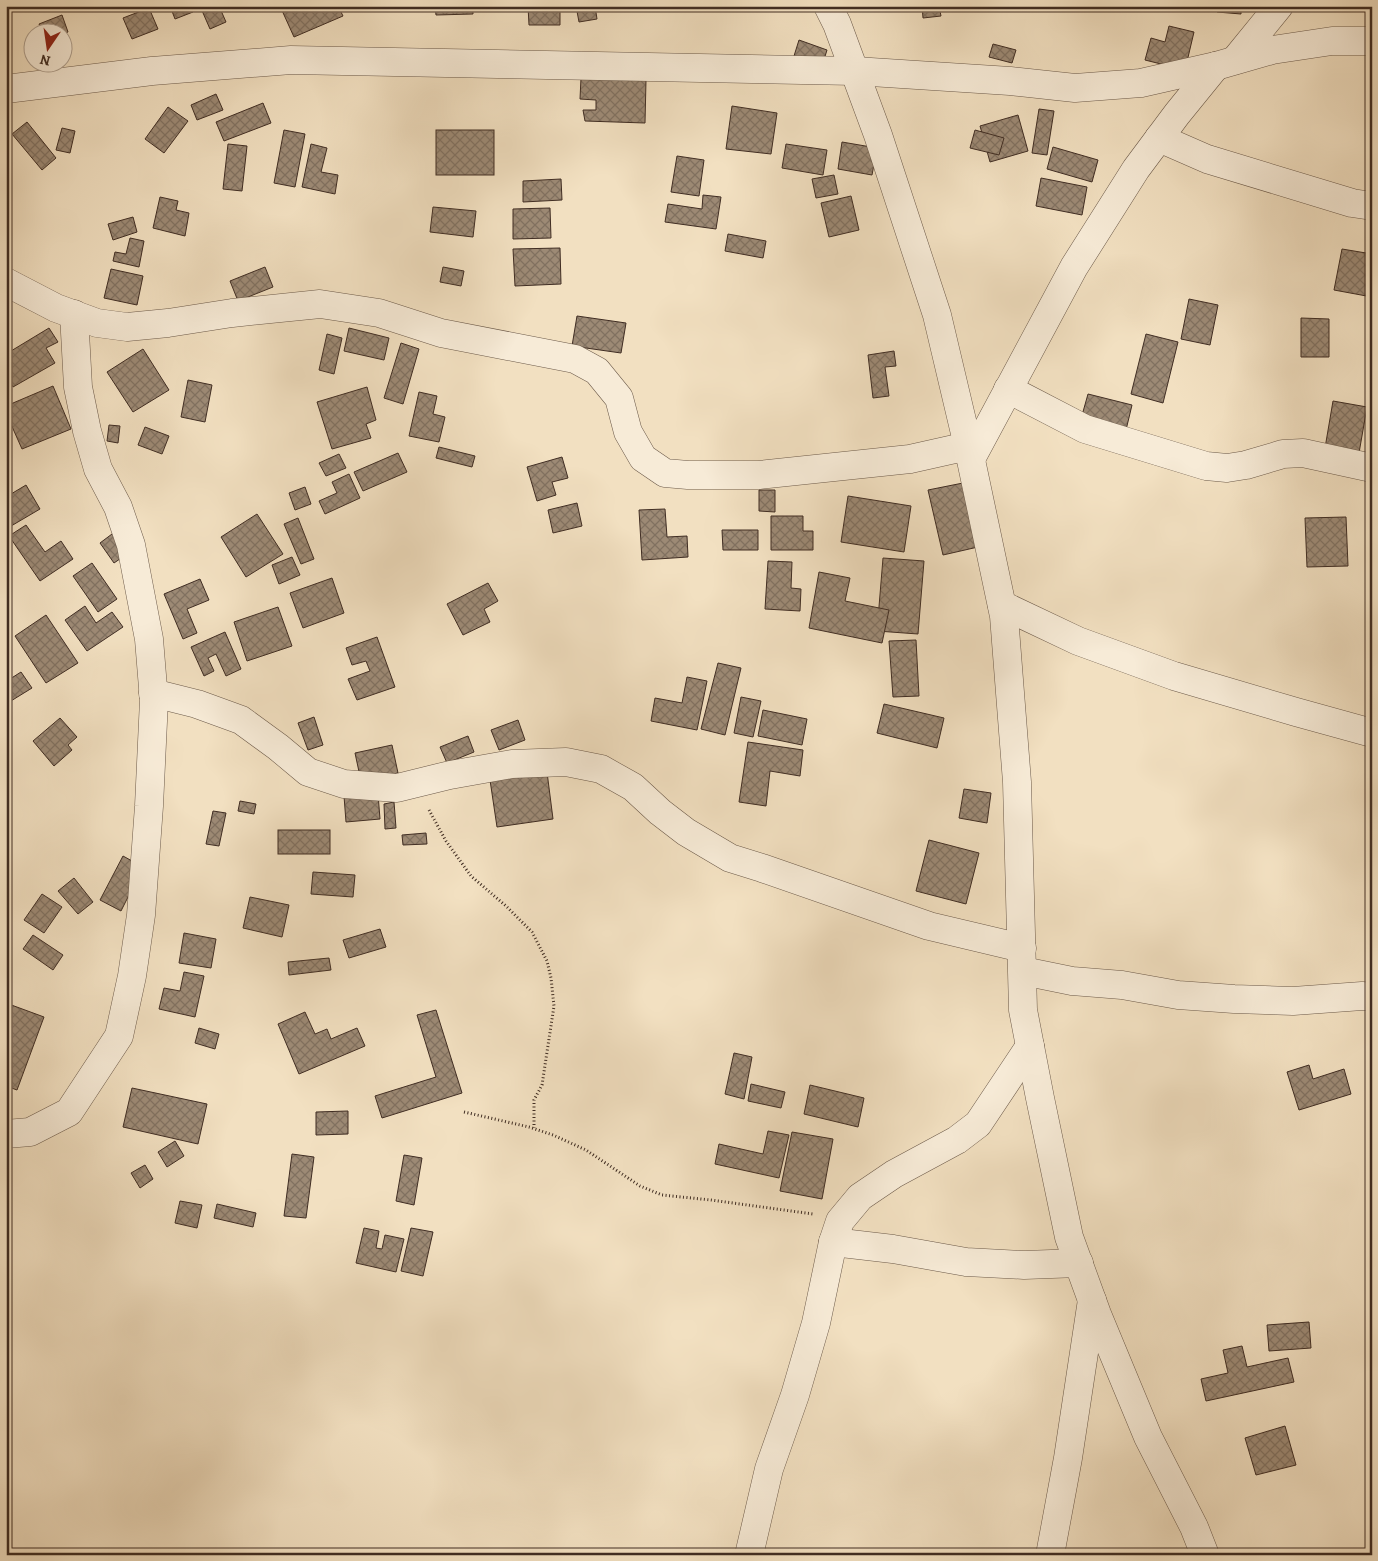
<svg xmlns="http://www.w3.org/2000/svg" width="1378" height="1561" font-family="Alegreya,serif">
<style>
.building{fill:url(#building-cross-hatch);stroke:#402d23}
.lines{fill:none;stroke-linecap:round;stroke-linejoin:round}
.street-casing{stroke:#6c5a4a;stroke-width:29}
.path{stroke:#402d23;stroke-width:3;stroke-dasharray:1 2.5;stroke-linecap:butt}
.street{stroke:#f7ebd7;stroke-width:28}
</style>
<defs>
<pattern id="building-cross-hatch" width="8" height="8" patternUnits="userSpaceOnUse" patternTransform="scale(1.25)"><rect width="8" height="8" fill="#9d8a75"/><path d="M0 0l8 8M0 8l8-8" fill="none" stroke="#817160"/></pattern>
</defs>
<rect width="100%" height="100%" fill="#f2e0c1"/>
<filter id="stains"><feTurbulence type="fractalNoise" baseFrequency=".004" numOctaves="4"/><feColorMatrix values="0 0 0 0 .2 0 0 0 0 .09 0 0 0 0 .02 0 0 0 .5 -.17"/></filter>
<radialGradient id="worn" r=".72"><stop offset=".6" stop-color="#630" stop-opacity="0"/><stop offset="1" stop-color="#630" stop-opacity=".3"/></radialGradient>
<!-- building -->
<g class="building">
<path d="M170 6H191L193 12 175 19Z"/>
<path d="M200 6H219L226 22 210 29Z"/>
<path d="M280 6H338L343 16 294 37Z"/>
<path d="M435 6H473V14L436 15Z"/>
<path d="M528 6H560V25H529Z"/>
<path d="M576 6H595L597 19 579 22Z"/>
<path d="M922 6H939L941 16 923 18Z"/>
<path d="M1218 6H1241V14L1217 12Z"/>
<path d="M149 8 158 29 132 39 123 18Z"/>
<path d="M62 15 68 32 62 34V32H42L39 24Z"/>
<path d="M1169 26 1194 32 1185 70 1145 60 1151 38 1165 42Z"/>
<path d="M799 40 827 50 822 66 794 56Z"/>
<path d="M993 44 1016 50 1012 63 989 57Z"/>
<path d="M581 78 646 80 645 123 585 121 583 110H596V100L580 99Z"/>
<path d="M216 94 223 110 197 120 191 105Z"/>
<path d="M263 103 271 123 224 141 216 122Z"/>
<path d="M732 106 777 113 771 154 726 149Z"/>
<path d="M168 107 188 121 164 153 145 139Z"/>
<path d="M1039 109 1054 111 1047 155 1032 153Z"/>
<path d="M1018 115 1028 151 990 162 980 126Z"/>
<path d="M27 122 56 158 42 170 12 134Z"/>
<path d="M62 128 75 131 70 153 56 150Z"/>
<path d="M284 130 305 134 295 187 274 183Z"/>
<rect x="436" y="130" width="58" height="45"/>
<path d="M975 130 1004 138 999 155 970 148Z"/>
<path d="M842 142 877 148 872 175 838 169Z"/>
<path d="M228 144 247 146 242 191 223 189Z"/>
<path d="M311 144 327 148 321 172 338 175 335 194 302 187Z"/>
<path d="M786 144 827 150 823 175 782 168Z"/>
<path d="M1053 147 1098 160 1092 182 1047 169Z"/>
<path d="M677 156 704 160 699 196 671 192Z"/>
<path d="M834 175 838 194 816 198 812 179Z"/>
<path d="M1041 178 1087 187 1082 215 1036 206Z"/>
<path d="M561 179 562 200 523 202V181Z"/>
<path d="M703 195 721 197 716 229 665 222 668 204 702 209Z"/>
<path d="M851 196 859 230 829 237 821 203Z"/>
<path d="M160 197 178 201 176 210 189 213 185 236 153 228Z"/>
<path d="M433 207 476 211 473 237 430 232Z"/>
<path d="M550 208 551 238 513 239V209Z"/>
<path d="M133 217 137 232 113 240 108 224Z"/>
<path d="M728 234 766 241 763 258 725 251Z"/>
<path d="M130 238 144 241 139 267 113 261 115 252 126 254Z"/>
<path d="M560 248 561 284 515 286 513 249Z"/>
<path d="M1342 249 1372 254V297L1334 290Z"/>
<path d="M265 267 273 287 238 301 230 281Z"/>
<path d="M443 267 464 271 461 286 440 282Z"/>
<path d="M111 269 143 276 137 305 104 298Z"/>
<path d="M1189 299 1218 305 1210 345 1181 339Z"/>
<path d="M577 316 626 323 621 353 572 346Z"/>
<path d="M1301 318 1329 319V357H1301Z"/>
<path d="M49 328 58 342 46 348 55 363 13 387 6 375V354Z"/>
<path d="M349 328 389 338 384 360 344 351Z"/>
<path d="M327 334 342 338 334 374 319 370Z"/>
<path d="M1146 334 1178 342 1163 403 1131 394Z"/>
<path d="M401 343 419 349 403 404 384 398Z"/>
<path d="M143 349 169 390 133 412 107 372Z"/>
<path d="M894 351 896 366 885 367 889 396 873 398 868 355Z"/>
<path d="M188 380 212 385 205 422 181 417Z"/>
<path d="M53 386 71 429 22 449 6 413V406Z"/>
<path d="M367 387 376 420 366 424 371 438 332 449 317 402Z"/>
<path d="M419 392 437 396 433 414 445 417 439 442 409 436Z"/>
<path d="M1088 394 1132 405 1126 430 1081 419Z"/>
<path d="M1333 401 1367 407 1359 453 1325 448Z"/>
<path d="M109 425 120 426 118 443 107 441Z"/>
<path d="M145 427 169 436 162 454 138 445Z"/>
<path d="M439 447 475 456 472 467 436 458Z"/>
<path d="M398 453 407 472 363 491 354 472Z"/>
<path d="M339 454 346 468 326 476 319 463Z"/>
<path d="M562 457 568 478 552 482 556 495 537 501 527 467Z"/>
<path d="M349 474 360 498 325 514 319 501 337 493 332 482Z"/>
<path d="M963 483 978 547 943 555 928 490Z"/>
<path d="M26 485 40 509 6 529V497Z"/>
<path d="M305 487 311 504 295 510 289 493Z"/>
<path d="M759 490H775V512L759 511Z"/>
<path d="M848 496 911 506 904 552 841 542Z"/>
<path d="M577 503 582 526 553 533 548 510Z"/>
<path d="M665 509 667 537 687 536 688 557 642 560 639 510Z"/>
<path d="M257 514 283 554 246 577 221 537Z"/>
<path d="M771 516H803V531H813V550H771Z"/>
<path d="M1346 517 1348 566 1307 567 1305 518Z"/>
<path d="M298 518 314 559 301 564 284 524Z"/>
<path d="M26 525 45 552 61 541 73 559 40 581 9 536Z"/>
<path d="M722 530H758V550H723Z"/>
<path d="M116 531 130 552 114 563 100 543Z"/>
<path d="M292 557 300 575 279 584 272 565Z"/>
<path d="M883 558 924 561 918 634 877 631Z"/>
<path d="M768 561 792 562 791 588 801 589 800 611 765 609Z"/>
<path d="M92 563 117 599 98 612 73 576Z"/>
<path d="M819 572 850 578 845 601 889 610 882 643 809 628Z"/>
<path d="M332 578 344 613 303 628 290 593Z"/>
<path d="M200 579 209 600 187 609 197 633 183 639 164 594Z"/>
<path d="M488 583 498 601 484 609 490 622 463 635 447 604Z"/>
<path d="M85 606 96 623 112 612 123 627 87 651 65 620Z"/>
<path d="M278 607 292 646 247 661 234 622Z"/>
<path d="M46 615 78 663 46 683 15 636Z"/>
<path d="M225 632 241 669 226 676 216 654 208 658 214 671 204 676 191 647Z"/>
<path d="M377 637 395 687 357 700 348 679 370 671 366 661 352 665 346 648Z"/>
<path d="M916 640 919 696 893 697 889 641Z"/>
<path d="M718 663 741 668 725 735 701 729Z"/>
<path d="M6 672 10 679 21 672 32 688 6 704Z"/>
<path d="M687 677 707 681 697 730 651 721 655 698 682 703Z"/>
<path d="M741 697 761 701 753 737 734 733Z"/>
<path d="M884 704 944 718 937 748 877 733Z"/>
<path d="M763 710 807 719 802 745 758 736Z"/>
<path d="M314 717 323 745 308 750 298 723Z"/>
<path d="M60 718 77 737 68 745 72 750 54 766 33 741Z"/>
<path d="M518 720 525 740 499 750 491 730Z"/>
<path d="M468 736 474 752 447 763 440 747Z"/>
<path d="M748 742 803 750 800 776 770 771 766 806 739 802Z"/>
<path d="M392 745 398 773 361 781 355 753Z"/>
<path d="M547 772 553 819 497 827 490 780Z"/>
<path d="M964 789 991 793 987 823 959 818Z"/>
<path d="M378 794 380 819 346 822 344 796Z"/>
<path d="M240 801 256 804 254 814 238 811Z"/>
<path d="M394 802 396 828 385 829 384 804Z"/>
<path d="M213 811 226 813 219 846 206 844Z"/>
<rect x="278" y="830" width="52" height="24"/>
<path d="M426 833 427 844 403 845 402 835Z"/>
<path d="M929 840 979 853 966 904 916 891Z"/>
<path d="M123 856 143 867 121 911 100 900Z"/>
<path d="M313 872 355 875 353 897 311 894Z"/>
<path d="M74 878 93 902 78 914 58 891Z"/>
<path d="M42 894 62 907 44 933 24 920Z"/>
<path d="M250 897 289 905 282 937 243 928Z"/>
<path d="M380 929 386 947 349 958 343 940Z"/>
<path d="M184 933 216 939 211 968 179 963Z"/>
<path d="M33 935 63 955 53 970 23 949Z"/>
<path d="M329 958 331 970 289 975 288 962Z"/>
<path d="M184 972 204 976 195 1017 159 1009 164 988 180 991Z"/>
<path d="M6 1003 44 1017 17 1090 6 1086Z"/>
<path d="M436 1010 462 1093 382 1118 375 1096 436 1077 417 1015Z"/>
<path d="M305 1012 315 1034 327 1029 331 1039 357 1028 365 1046 299 1074 278 1024Z"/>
<path d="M199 1028 219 1034 215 1049 195 1043Z"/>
<path d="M734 1053 752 1057 744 1099 725 1094Z"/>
<path d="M1309 1065 1313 1079 1344 1069 1351 1094 1299 1110 1287 1072Z"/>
<path d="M751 1084 785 1092 781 1108 748 1101Z"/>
<path d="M810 1085 864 1098 858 1127 804 1114Z"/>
<path d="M132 1088 207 1104 198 1144 123 1127Z"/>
<path d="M348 1111V1134L316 1135V1112Z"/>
<path d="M768 1131 789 1135 779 1178 715 1164 719 1144 763 1154Z"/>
<path d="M792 1132 833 1139 822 1199 780 1191Z"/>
<path d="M175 1141 184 1156 167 1167 158 1152Z"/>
<path d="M292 1154 314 1157 306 1218 284 1216Z"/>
<path d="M404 1155 422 1158 414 1205 396 1201Z"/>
<path d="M145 1165 153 1179 140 1188 131 1173Z"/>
<path d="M180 1201 202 1205 197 1228 175 1223Z"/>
<path d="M217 1204 256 1213 253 1227 214 1218Z"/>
<path d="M364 1228 379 1231 376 1248 382 1249 385 1235 404 1239 396 1272 356 1263Z"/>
<path d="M411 1228 433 1232 423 1276 401 1271Z"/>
<path d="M1309 1322 1311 1348 1269 1351 1267 1325Z"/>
<path d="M1242 1346 1247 1367 1288 1358 1294 1382 1206 1401 1201 1379 1228 1373 1223 1350Z"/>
<path d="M1285 1426 1296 1465 1256 1475 1245 1438Z"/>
</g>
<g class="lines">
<defs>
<g id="street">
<path d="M828 6 837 24 878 135 937 315 968 446 1004 616 1017 782 1023 1010 1040 1098 1069 1237 1097 1314 1148 1437 1194 1527 1205 1555"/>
<path d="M1235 60 1279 6"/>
<path d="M6 89 152 71 291 60 855 71 1010 81 1075 88 1141 83 1216 66 1272 50 1332 41H1372"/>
<path d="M1159 138 1207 159 1352 203 1372 206"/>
<path d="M6 282 56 308 97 323 127 327 168 323 232 313 320 304 379 313 441 333 575 359 597 371 619 398 628 432 643 458 665 473 688 475H759L910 459 968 446"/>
<path d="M1008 389 1085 429 1206 466 1227 468 1246 465 1283 454 1303 453 1372 468"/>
<path d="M971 459 1074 267 1136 169 1177 114 1216 66"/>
<path d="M1002 605 1078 641 1174 676 1296 712 1372 733"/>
<path d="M153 693 197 704 241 720 278 747 308 772 344 784 397 788 450 775 512 764 566 762 601 769 633 787 660 812 686 832 730 858 762 868 929 926 1022 948"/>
<path d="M1023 971 1072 981 1122 985 1178 995 1234 999 1293 1001 1362 996 1372 997"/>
<path d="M6 1134 30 1132 69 1112 119 1036 132 976 141 915 149 806 154 700 149 639 131 545 118 507 98 469 87 431 78 387 74 314"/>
<path d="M833 1242 893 1249 966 1262 1024 1265 1079 1263"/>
<path d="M749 1555 769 1469 795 1395 816 1323 833 1242 840 1221 860 1197 894 1174 957 1140 978 1124 1030 1046"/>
<path d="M1050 1555 1068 1458 1092 1300"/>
</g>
</defs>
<!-- street casing -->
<use href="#street" class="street-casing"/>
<!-- path -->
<g class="path">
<path d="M429 810 446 841 471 876 506 906 532 932 547 961 551 978 554 1006 542 1085 534 1100V1128"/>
<path d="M464 1112 529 1127 553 1135 586 1150 640 1186 662 1195 711 1200 813 1214"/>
</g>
<!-- street -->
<use href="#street" class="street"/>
</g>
<!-- margin -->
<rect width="1378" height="1561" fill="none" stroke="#f2e0c1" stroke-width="25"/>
<rect x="8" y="8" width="1363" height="1546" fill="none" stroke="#402d23" stroke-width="2.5"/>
<rect x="12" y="12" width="1353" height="1536" fill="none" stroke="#402d23"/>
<!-- north arrow -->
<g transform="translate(48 48) rotate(193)"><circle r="24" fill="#f7ebd7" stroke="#ae9f8f"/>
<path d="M0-4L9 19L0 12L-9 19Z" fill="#8f2418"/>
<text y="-8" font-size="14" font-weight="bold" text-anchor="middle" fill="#402d23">N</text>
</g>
<rect width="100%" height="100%" filter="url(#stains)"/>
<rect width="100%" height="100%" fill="url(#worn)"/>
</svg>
